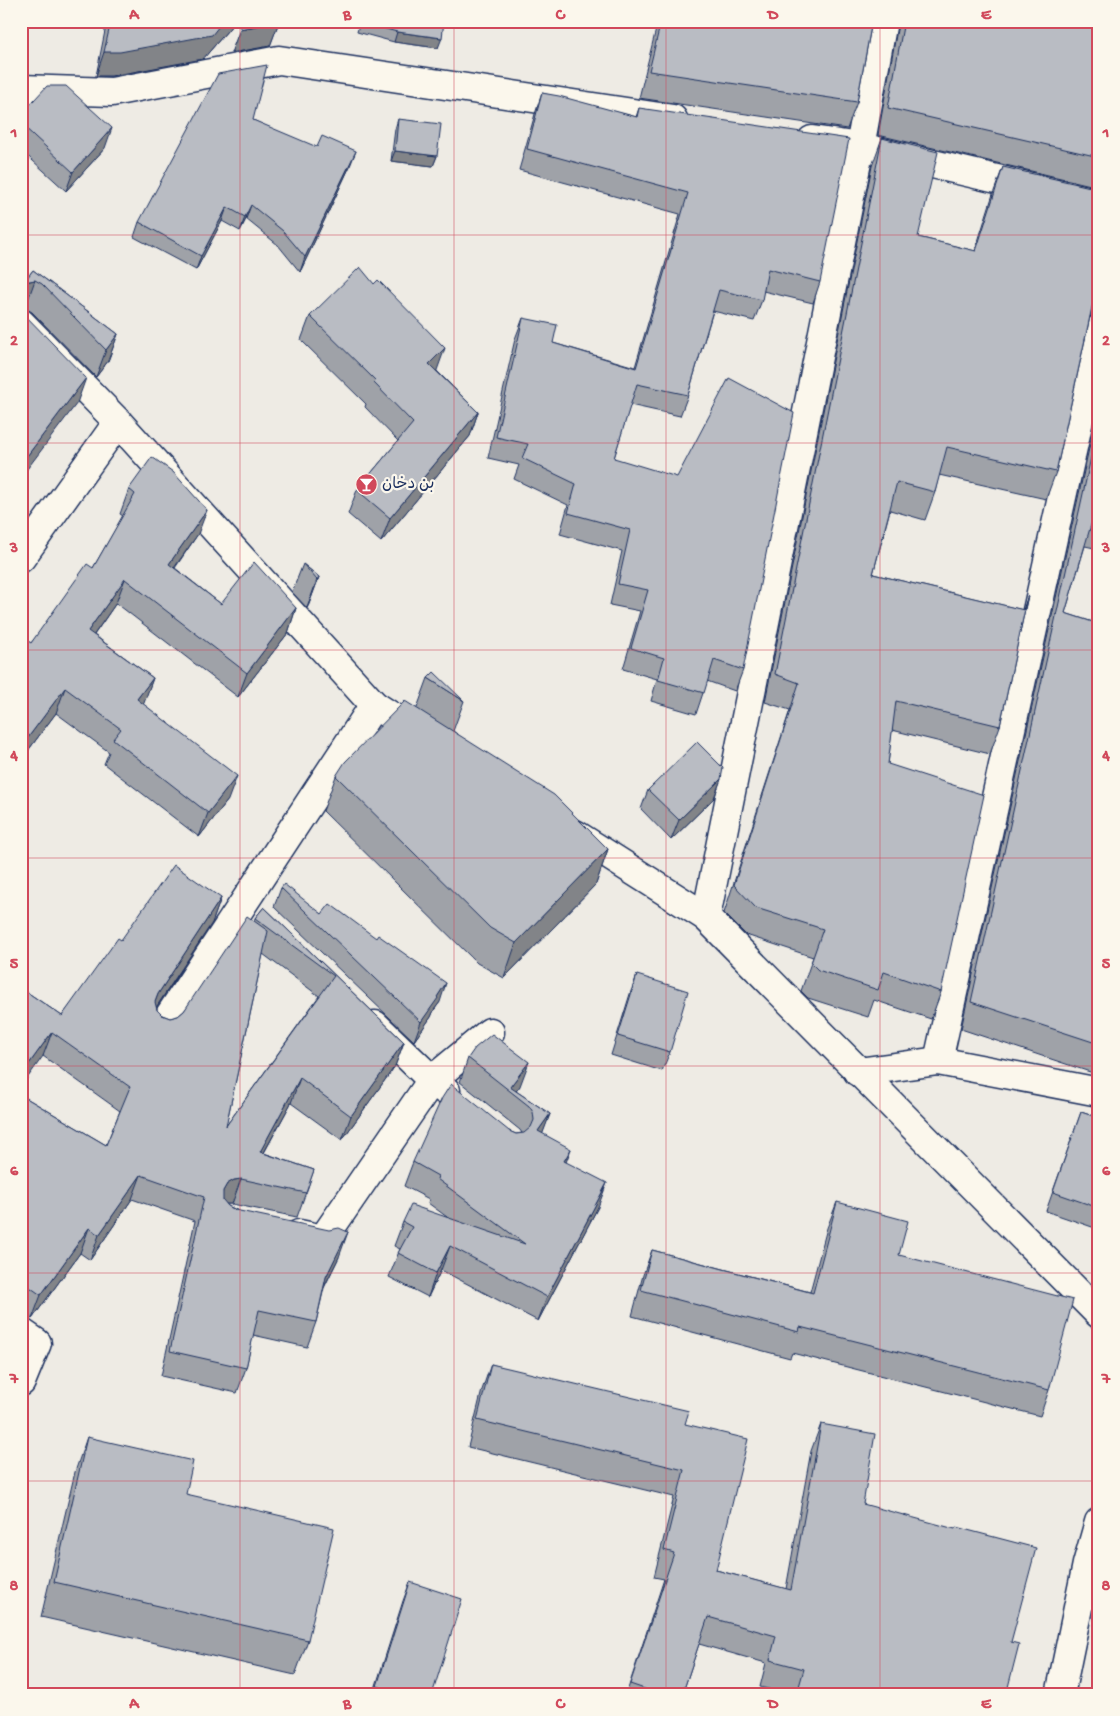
<svg xmlns="http://www.w3.org/2000/svg" width="1120" height="1716" font-family="'Gochi Hand','Playpen Sans Arabic',sans-serif">
<style>
.lines{fill:none;stroke-linecap:round;stroke-linejoin:round}
.street-casing{stroke:#1b2f5e;stroke-width:31}
.secondary-casing{stroke:#1b2f5e;stroke-width:31}
.street{stroke:#fbf7ec;stroke-width:28}
.secondary{stroke:#fbf7ec;stroke-width:28}
.wall{fill:#9fa2a8;stroke:#1b2f5e;fill-rule:evenodd}
.shaded-wall{fill:#828488;stroke:#1b2f5e}
.building{fill:#b9bcc3;stroke:#1b2f5e}
.grid{fill:none;stroke:#d1495b;stroke-width:1;stroke-opacity:0.55}
.labels{text-anchor:middle;dominant-baseline:central;stroke-width:4.5;stroke-linejoin:round;paint-order:stroke}
.poi-label{font-size:16px;fill:#1b2f5e;stroke:#fbf7ec;text-anchor:start}
.neatline{fill:none;stroke:#d1495b;stroke-width:2}
.grid-label{font-size:16px;text-anchor:middle;font-weight:bold;fill:#d1495b}
</style>
<rect width="100%" height="100%" fill="#eeebe4"/>
<filter id="ink" filterUnits="userSpaceOnUse"><feTurbulence type="fractalNoise" baseFrequency=".02" numOctaves="2"/><feDisplacementMap in="SourceGraphic" scale="10" xChannelSelector="R" yChannelSelector="G"/><feConvolveMatrix kernelMatrix="1 2 1 2 8 2 1 2 1" color-interpolation-filters="sRGB"/></filter>
<g filter="url(#ink)">
<g class="lines">
<defs>
<g id="street">
<path d="M21 89 112 92 279 60 673 119"/>
<path d="M812 140 860 147 1099 203"/>
<path d="M21 558 118 422"/>
<path d="M706 917 860 147 883 21"/>
<path d="M375 1025 432 1080 446 1091"/>
<path d="M162 1027 374 705"/>
<path d="M938 1061 1099 329"/>
<path d="M858 1072 938 1061 1099 1092"/>
<path d="M299 1234 323 1239 432 1080 490 1032"/>
<path d="M21 1332 37 1343 21 1382"/>
<path d="M1060 1695 1087 1564 1099 1522"/>
</g>
<g id="secondary">
<path d="M21 323 118 422 374 705 421 735"/>
<path d="M575 834 706 917 1099 1314"/>
</g>
</defs>
<!-- street casing -->
<use href="#street" class="street-casing"/>
<!-- secondary casing -->
<use href="#secondary" class="secondary-casing"/>
<!-- street -->
<use href="#street" class="street"/>
<!-- secondary -->
<use href="#secondary" class="secondary"/>
</g>
<!-- wall -->
<g class="wall">
<path d="M107 21H279L270 46 231 53 241 28 234 23 203 59 111 76H96Z"/>
<path d="M360 21H444L438 48 394 42 357 32Z"/>
<path d="M658 21H872L857 102 847 129 639 98Z"/>
<path d="M898 21H1099V187L878 135 898 24Z"/>
<path d="M542 93 636 117 639 108 820 282 813 303 763 291 762 300 754 321 713 311 688 395 680 416 630 405 614 458 743 670 735 691 707 681 696 714 651 701 657 679 623 669 640 611 610 605 622 551 560 534 568 505 514 479 519 465 488 458 515 339 523 318 553 343 635 367 680 214 519 170 535 114Z"/>
<path d="M21 114 105 148 66 191 21 150Z"/>
<path d="M398 119 437 156 433 166 391 161 395 129Z"/>
<path d="M253 120 350 166 300 272 278 245 246 219 240 231 222 221 196 270 134 237 139 222Z"/>
<path d="M882 138 918 237 975 251 993 194 1003 167 1094 314 1090 317 1056 472 1046 499 939 475 935 492 925 520 890 510 873 574 1023 610 1028 595 1000 726 990 754 892 730 888 764 941 992 931 1019 874 1000 868 1017 808 998 801 991 813 957 746 935 724 913 790 710 765 702 872 166Z"/>
<path d="M33 270 118 334 108 361 96 377 32 312 25 308H21V289L24 282Z"/>
<path d="M310 316 437 371 478 412 470 436 381 542 348 514 357 490 398 441 365 407 366 404 301 340Z"/>
<path d="M1099 403V549L1085 546 1065 613 1099 624V1075L961 1029Z"/>
<path d="M129 489 198 534 175 568 221 604 296 608 288 633 238 697 116 603 94 635 153 678 143 704 228 800 199 837 104 764 109 752 56 713 21 760V648L31 643 93 568 123 516 120 514Z"/>
<path d="M303 564 319 577 309 604 307 608 292 592Z"/>
<path d="M428 678 464 701 453 731 608 849 596 884 504 978 477 963 323 811 336 776 417 708Z"/>
<path d="M721 779 714 798 671 840 641 809 648 790Z"/>
<path d="M281 888 322 914 440 1002 434 1010 431 1017 414 1041 274 907Z"/>
<path d="M221 898 212 923 157 1007V1010L162 1015 170 1018 178 1016 184 1011 254 921 255 918 264 907 404 1042 395 1066 342 1140 291 1103 264 1153 314 1170 297 1217 232 1204H226L228 1206 339 1257 324 1288 316 1322 307 1347 253 1335 246 1368 237 1393 161 1376 195 1221 132 1199 90 1260 80 1253 32 1319 21 1312V1095L106 1145 120 1111 43 1056 21 988 62 1016 121 940ZM263 954 319 996 226 1126Z"/>
<path d="M637 975 670 1052 662 1071 611 1055 630 994Z"/>
<path d="M468 1058 520 1086 516 1091 550 1114 542 1134 566 1162 598 1207 538 1321 441 1270 428 1297 389 1277 400 1249 394 1246 403 1222 447 1217 428 1203 429 1199 404 1186 413 1162 509 1131 516 1134 522 1133 520 1130 460 1082Z"/>
<path d="M1081 1112 1099 1118V1227L1098 1229 1046 1211Z"/>
<path d="M837 1202 899 1255 1049 1390 1040 1416 792 1353 790 1358 632 1316 643 1275 652 1250 810 1292 827 1228Z"/>
<path d="M491 1364 685 1424 716 1570 786 1589 811 1451 821 1424 863 1504 1011 1642 1006 1695H793L760 1687 766 1663 699 1644 682 1695H626L664 1579 654 1577 674 1497 468 1447 482 1390Z"/>
<path d="M87 1437 186 1494 308 1640 295 1675 41 1617 75 1472Z"/>
<path d="M410 1582 432 1695H373L403 1601Z"/>
</g>
<!-- shaded-wall -->
<g class="shaded-wall">
<path d="M223 21H235L234 23 203 59 111 76H96L104 52Z"/>
<path d="M279 22 270 46 231 53 240 29Z"/>
<path d="M397 32 442 38 438 48 394 42Z"/>
<path d="M112 128 105 148 66 191 73 172Z"/>
<path d="M356 151 350 166 300 272 305 257Z"/>
<path d="M395 151 437 156 433 166 391 161Z"/>
<path d="M251 205 246 219 240 231 245 217Z"/>
<path d="M227 207 222 221 196 270 201 256Z"/>
<path d="M35 280 25 308H21V289L24 282Z"/>
<path d="M1099 290V314H1094L1087 319 1094 298 1097 291Z"/>
<path d="M118 334 108 361 96 377 106 350Z"/>
<path d="M445 348 436 373 429 364Z"/>
<path d="M86 378 77 403 21 477V464Z"/>
<path d="M478 412 470 436 381 542 390 518Z"/>
<path d="M207 510 198 534 160 588 169 564Z"/>
<path d="M319 577 309 604 307 608 317 580Z"/>
<path d="M125 579 116 603 79 656 88 631Z"/>
<path d="M296 608 288 633 238 697 247 673Z"/>
<path d="M153 678 144 703 128 724 137 699Z"/>
<path d="M65 688 56 713 21 760V747Z"/>
<path d="M237 776 228 800 199 837 208 813Z"/>
<path d="M721 779 714 798 671 840 679 820Z"/>
<path d="M608 849 596 884 504 978 516 943Z"/>
<path d="M221 898 212 923 149 1018 158 994Z"/>
<path d="M446 983 440 1002 434 1010 431 1017 414 1041 421 1022Z"/>
<path d="M52 1032 43 1056 21 1087V1075Z"/>
<path d="M404 1042 395 1066 342 1140 351 1116Z"/>
<path d="M529 1062 520 1086 514 1094 510 1087Z"/>
<path d="M300 1078 291 1103 251 1176 260 1152Z"/>
<path d="M550 1114 541 1138 538 1131Z"/>
<path d="M571 1149 562 1173 564 1161Z"/>
<path d="M141 1175 132 1199 90 1260 99 1235Z"/>
<path d="M241 1179 232 1204H225L218 1208 223 1191 227 1184 234 1180Z"/>
<path d="M607 1183 598 1207 538 1321 547 1297Z"/>
<path d="M89 1228 80 1253 32 1319 41 1295Z"/>
<path d="M348 1232 339 1257 317 1301 326 1277Z"/>
<path d="M450 1246 441 1270 428 1297 436 1273Z"/>
</g>
<!-- building -->
<g class="building">
<path d="M111 21H223L212 35 120 52H104Z"/>
<path d="M244 21H279L240 29Z"/>
<path d="M444 21 442 38 397 32 360 22Z"/>
<path d="M661 21H872L857 102 649 71Z"/>
<path d="M904 21H1099V157L888 108Z"/>
<path d="M267 65 253 120 317 147 322 136 356 151 305 257 283 231 251 205 245 217 227 207 201 256 139 222 218 74Z"/>
<path d="M47 86H66L112 128 73 172 21 124V114Z"/>
<path d="M542 93 559 96 637 117 639 108 849 139 820 282 768 269 762 300 719 290 688 395 637 384 614 458 677 477 729 378 794 413 743 670 714 660 704 693 658 680 664 658 631 648 648 590 618 584 630 530 568 513 576 484 522 458 528 444 496 437 523 318 557 325 553 343 636 368 688 193 527 149Z"/>
<path d="M398 119 441 124 437 156 395 151Z"/>
<path d="M882 138 938 152 918 237 976 251 1003 167 1099 189V290L1097 291 1094 298 1056 472 947 447 935 492 897 482 873 574 1024 610 1028 595 1000 726 896 701 888 764 984 795 941 992 884 972 878 990 818 970 811 963 823 929 756 908 734 885 799 683 775 674Z"/>
<path d="M360 267 374 284 378 280 445 348 429 364 478 412 390 518 357 490 413 423 374 383 376 381 310 316Z"/>
<path d="M33 270 118 334 106 350 42 284 35 280 24 282Z"/>
<path d="M21 311 86 378 21 464Z"/>
<path d="M1099 421V520L1093 518 1065 613 1099 624V1044L971 1002Z"/>
<path d="M152 457 173 472 207 510 169 564 221 604 254 562 296 608 247 673 125 579 88 631 153 678 137 699 237 776 208 813 113 739 121 729 65 688 21 747V648L27 640 31 643 87 564 93 568 135 494 129 489Z"/>
<path d="M303 564 319 577 317 580Z"/>
<path d="M434 672 464 701 428 678Z"/>
<path d="M405 701 554 795 608 849 516 943 490 928 336 776 345 762Z"/>
<path d="M697 742 723 768 721 779 679 820 648 790Z"/>
<path d="M174 865 221 898 158 994 155 1002 157 1010 162 1015 170 1018 178 1016 184 1011 247 916 268 931 226 1126 334 976 255 918 264 907 404 1042 351 1116 300 1078 260 1152 314 1170 306 1193 241 1179 234 1180 227 1184 223 1191V1200L228 1206 235 1210 329 1230 339 1228 348 1232 326 1277 316 1322 259 1310 246 1368 170 1351 204 1197 141 1175 99 1235 89 1228 41 1295 21 1281V1095L106 1145 130 1087 52 1032 21 1075V988L62 1016 118 938 121 940Z"/>
<path d="M284 884 322 914 330 904 376 938 378 935 446 983 437 997 438 998 421 1022 281 888Z"/>
<path d="M637 975 688 991 670 1052 618 1036Z"/>
<path d="M492 1034 529 1062 510 1087 550 1114 538 1131 571 1149 564 1161 607 1183 547 1297 450 1246 436 1273 398 1253 412 1227 403 1222 411 1205 525 1244 437 1179 438 1176 413 1162 442 1098 451 1084 509 1131 516 1134 524 1133 531 1127 534 1120 533 1112 529 1106 468 1058 475 1048Z"/>
<path d="M1081 1112 1099 1118V1208L1053 1192Z"/>
<path d="M837 1202 908 1221 899 1255 1073 1300 1049 1390 800 1327 799 1332 641 1290 652 1250 813 1293Z"/>
<path d="M491 1364 689 1411 685 1424 748 1439 716 1570 791 1590 821 1424 875 1434 863 1504 955 1529 956 1527 1036 1548 1011 1642 1019 1644 1006 1695H813L798 1690 804 1669 770 1660 776 1636 708 1617 682 1695H662L630 1684 674 1553 664 1550 684 1470 477 1420Z"/>
<path d="M87 1437 193 1461 186 1494 334 1528 308 1640 54 1582Z"/>
<path d="M410 1582 462 1599 432 1695H405L377 1686Z"/>
</g>
</g>
<!-- grid -->
<path class="grid" d="M240 21V1695M454 21V1695M666 21V1695M880 21V1695M21 235H1099M21 443H1099M21 650H1099M21 858H1099M21 1066H1099M21 1273H1099M21 1481H1099"/>
<!-- icons -->
<defs>
<symbol id="bar-disc" viewBox="-11 -11 22 22"><circle r="9.5" fill="#d1495b" stroke="#fbf7ec"/><path d="M-6-5H6L.8 .8V4.5H3.5V6h-7V4.5H-.8V.8Z" fill="#fff"/></symbol>
</defs>
<g fill-rule="evenodd">
<use href="#bar-disc" x="354" y="472" width="25" height="25"/>
</g>
<g class="labels">
<!-- poi labels -->
<g class="poi-label">
<text x="382" y="485">بن دخان</text>
</g>
</g>
<!-- margin -->
<rect width="1120" height="1716" fill="none" stroke="#fbf7ec" stroke-width="55"/>
<rect x="28" y="28" width="1064" height="1660" class="neatline"/>
<g class="grid-label">
<text x="134" y="19">A</text>
<text x="347" y="19">B</text>
<text x="560" y="19">C</text>
<text x="773" y="19">D</text>
<text x="986" y="19">E</text>
<text x="14" y="137">1</text>
<text x="1106" y="137">1</text>
<text x="14" y="345">2</text>
<text x="1106" y="345">2</text>
<text x="14" y="552">3</text>
<text x="1106" y="552">3</text>
<text x="14" y="760">4</text>
<text x="1106" y="760">4</text>
<text x="14" y="968">5</text>
<text x="1106" y="968">5</text>
<text x="14" y="1175">6</text>
<text x="1106" y="1175">6</text>
<text x="14" y="1383">7</text>
<text x="1106" y="1383">7</text>
<text x="14" y="1590">8</text>
<text x="1106" y="1590">8</text>
<text x="134" y="1708">A</text>
<text x="347" y="1708">B</text>
<text x="560" y="1708">C</text>
<text x="773" y="1708">D</text>
<text x="986" y="1708">E</text>
</g>
</svg>
